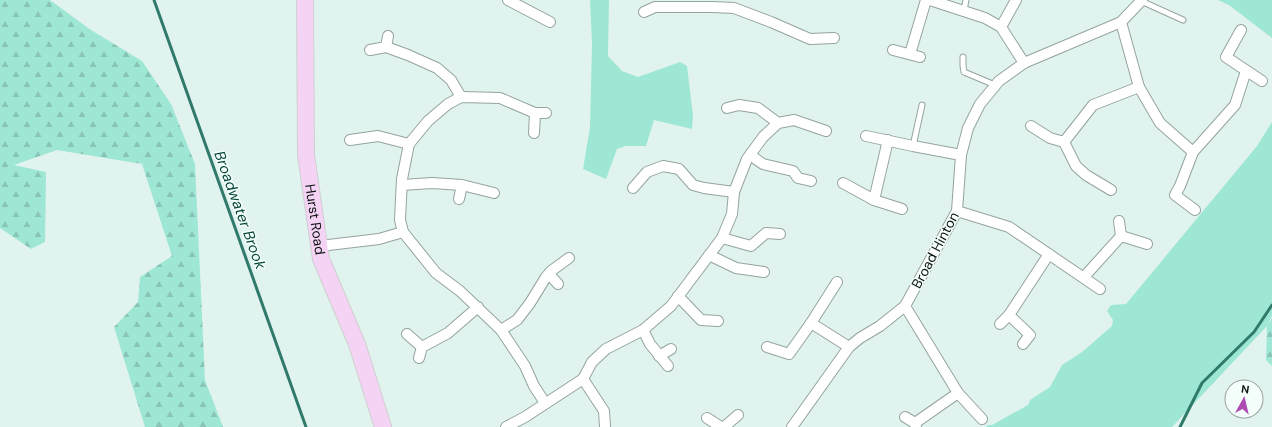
<svg xmlns="http://www.w3.org/2000/svg" width="1272" height="427" font-family="'DM Sans',sans-serif">
<style>
.forest{fill:url(#forest-firs)}
.green{fill:#9fe7d5}
.lines{fill:none;stroke-linecap:round;stroke-linejoin:round}
.stream{stroke:#307a6c;stroke-width:3}
.lane-casing{stroke:#94a49f;stroke-width:7}
.street-casing{stroke:#94a49f;stroke-width:12}
.primary-casing{stroke:#cfd0d0;stroke-width:18}
.lane{stroke:#fff;stroke-width:5}
.street{stroke:#fff;stroke-width:10}
.primary{stroke:#f4d3f4;stroke-width:16}
.labels{text-anchor:middle;dominant-baseline:central;stroke-width:3;stroke-linejoin:round;paint-order:stroke}
.street-label{font-size:14px;fill:#101615;stroke:#f4fefb}
.water-label{font-size:15px;font-style:italic;fill:#07463b;stroke:#f4fefb}
</style>
<defs>
<pattern id="forest-firs" width="22" height="20" patternUnits="userSpaceOnUse"><rect width="22" height="20" fill="#9fe7d5"/><path d="M5 1l3.5 6h-7zM16 11l3.5 6h-7z" fill="#88c5b6"/></pattern>
</defs>
<rect width="100%" height="100%" fill="#e1f3ee"/>
<!-- forest -->
<g class="forest">
<path d="M0 0H50L91 30 142 61 171 104 195 164 205 380 223 427H145L114 327 138 302 140 277 172 256 142 164 57 150 14 165 46 172 45 242 31 249 0 228Z"/>
<path d="M1272 318V366L1266 360 1267 326Z"/>
</g>
<!-- green -->
<g class="green">
<path d="M590 0H609L608 56 622 71 638 77 680 62 687 66 693 115 692 129 654 120 646 146H626L617 149 606 179 583 169 590 127 592 44Z"/>
<path d="M1218 0H1272V38L1229 5Z"/>
<path d="M1272 122V316L1267 326 1172 427H986L988 425H992L1028 405 1030 400 1050 387 1062 365 1082 352 1112 326 1113 320 1107 311 1111 305 1126 304 1257 146Z"/>
</g>
<g class="lines">
<!-- stream -->
<g class="stream">
<path d="M154 0 306 427"/>
<path d="M1180 427 1202 383 1254 332 1272 305"/>
</g>
<defs>
<g id="lane">
<path d="M1141 1 1183 20"/>
<path d="M964 10 966 0"/>
<path d="M963 57V66L964 72 995 85"/>
<path d="M913 146 922 105"/>
</g>
<g id="street">
<path d="M508 0 550 22"/>
<path d="M930 0 985 18 1001 27 1024 63"/>
<path d="M644 12 655 7H712L734 8 771 22 810 39 834 38"/>
<path d="M1121 22 1139 87 1160 123 1193 152 1235 105 1246 71"/>
<path d="M1001 27 1016 0"/>
<path d="M1241 30 1226 57 1262 81"/>
<path d="M386 47 388 36"/>
<path d="M370 50 386 47 408 55 437 68 451 80 461 97"/>
<path d="M893 50 920 57"/>
<path d="M910 54 926 0"/>
<path d="M727 108 739 105 758 108 778 123"/>
<path d="M1031 126 1050 138 1064 142"/>
<path d="M534 133 535 113"/>
<path d="M866 136 913 146 961 155"/>
<path d="M350 140 378 136 409 144"/>
<path d="M1193 152 1180 186 1175 195 1195 210"/>
<path d="M750 155 763 164 793 171 798 178 811 181"/>
<path d="M843 183 874 200 902 209"/>
<path d="M402 185 432 183 462 185 494 193"/>
<path d="M633 188 647 172 663 166 679 169 693 185 704 188 734 192"/>
<path d="M1111 190 1086 175 1076 166 1064 142 1093 105 1139 87"/>
<path d="M459 199 462 185"/>
<path d="M874 200 888 140"/>
<path d="M957 211 1009 227 1100 289"/>
<path d="M1119 221 1121 236"/>
<path d="M403 232 436 273 460 291 501 330 525 366 534 386 545 403"/>
<path d="M722 238 751 246 766 233 780 234"/>
<path d="M320 246 379 239 403 232 400 220 402 179 409 144 428 121 448 104 461 97 500 98 535 113H546"/>
<path d="M709 255 736 268 764 272"/>
<path d="M549 274 558 284"/>
<path d="M1084 277 1121 236 1147 244"/>
<path d="M678 296 701 320 718 321"/>
<path d="M905 306 958 393 915 423 916 427"/>
<path d="M811 323 849 347"/>
<path d="M1000 324 1009 315"/>
<path d="M501 330 517 320 530 303 546 277 551 271 569 258"/>
<path d="M643 330 650 344 668 366"/>
<path d="M407 334 422 347"/>
<path d="M1023 344 1030 335 1009 315 1049 254"/>
<path d="M767 347 789 354 811 323 837 282"/>
<path d="M659 356 671 349"/>
<path d="M419 358 422 347 448 333 478 307"/>
<path d="M583 379 604 411 605 427"/>
<path d="M958 393 982 419"/>
<path d="M905 417 915 423"/>
<path d="M707 418 721 427"/>
<path d="M506 427 525 417 583 379 592 362 606 349 643 330 671 306 722 238 732 214 734 192 747 159 763 137 778 123 794 120 826 131"/>
<path d="M724 427 738 415"/>
<path d="M792 427 849 347 860 338 880 326 905 306 957 211 961 155 968 128 980 104 999 81 1024 63 1121 22 1142 0"/>
</g>
<g id="primary">
<path id="s1" d="M305 0 306 155 321 259 357 344 383 427"/>
</g>
</defs>
<!-- lane casing -->
<use href="#lane" class="lane-casing"/>
<!-- street casing -->
<use href="#street" class="street-casing"/>
<!-- primary casing -->
<use href="#primary" class="primary-casing"/>
<!-- lane -->
<use href="#lane" class="lane"/>
<!-- street -->
<use href="#street" class="street"/>
<!-- primary -->
<use href="#primary" class="primary"/>
</g>
<g class="labels">
<!-- street labels -->
<g class="street-label">
<text stroke="none"><textPath href="#s1" startOffset="220">Hurst Road</textPath></text>
<text transform="translate(935 250) rotate(-62)">Broad Hinton</text>
</g>
<!-- water labels -->
<g class="water-label">
<text transform="translate(240 210) rotate(70)">Broadwater Brook</text>
</g>
</g>
<!-- north arrow -->
<g transform="translate(1244 399) rotate(8)"><circle r="19" fill="#f4fefb" stroke="#99a19f"/>
<path d="M0-3L7 15L0 10L-7 15Z" fill="#ae4cb2"/>
<text y="-6" font-size="11" font-weight="bold" text-anchor="middle" fill="#101615">N</text>
</g>
</svg>
